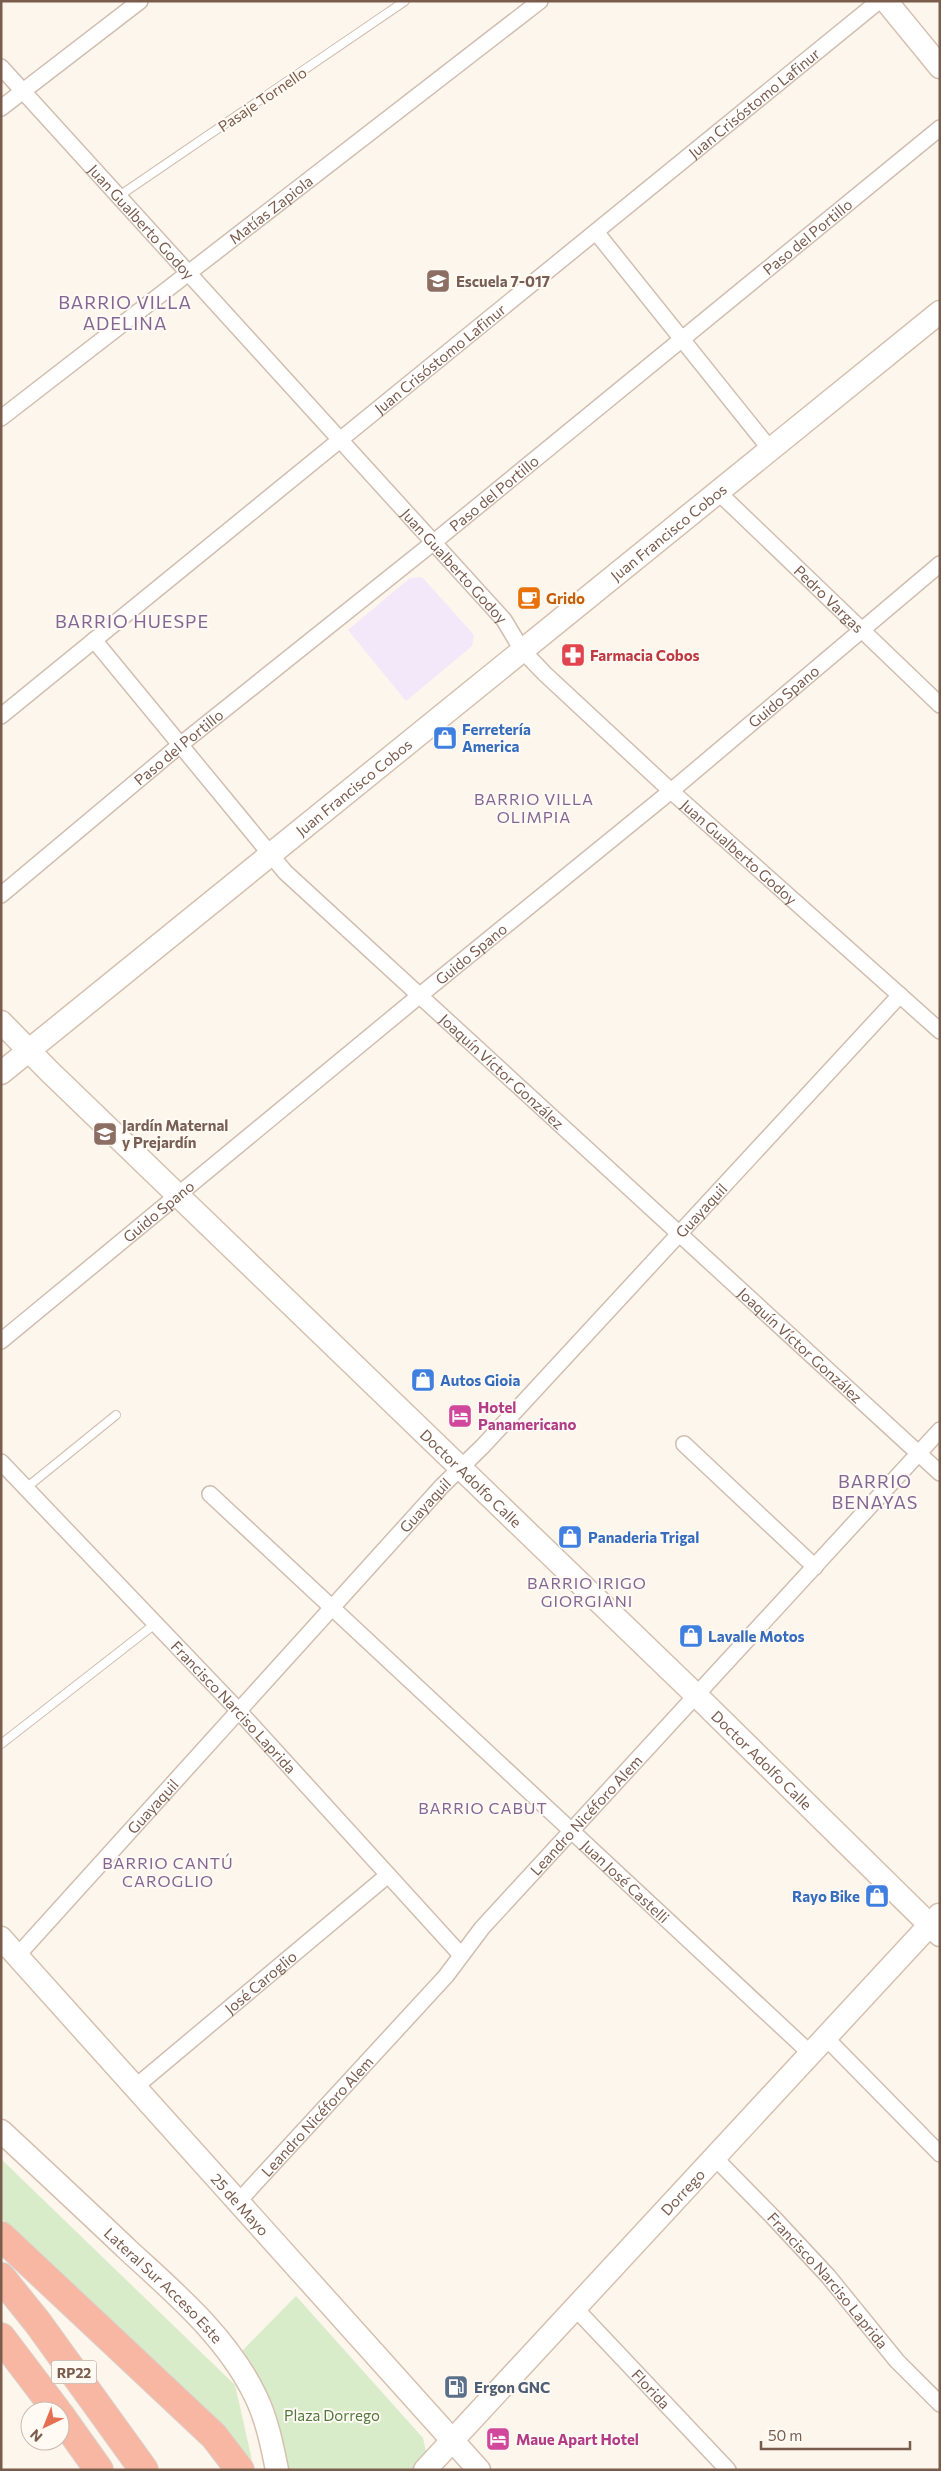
<svg xmlns="http://www.w3.org/2000/svg" width="941" height="2471" font-family="Commissioner,sans-serif">
<style>
.education{fill:#f3e8fa}
.green{fill:#d8ecc9}
.lines{fill:none;stroke-linecap:round;stroke-linejoin:round}
.lane-casing{stroke:#d1beb0;stroke-width:10}
.street-casing{stroke:#d1beb0;stroke-width:18}
.secondary-casing{stroke:#d6c0b0;stroke-width:25}
.highway-casing{stroke:#dad1cd;stroke-width:30}
.lane{stroke:#fff;stroke-width:8}
.street{stroke:#fff;stroke-width:15}
.secondary{stroke:#fff;stroke-width:22}
.highway{stroke:#f7b7a3;stroke-width:28}
.labels{text-anchor:middle;dominant-baseline:central;stroke-width:4;stroke-linejoin:round;paint-order:stroke}
.shield{fill:#fffaf3;stroke:#a28b7f;stroke-width:1}
.shield-label{font-size:14px;font-weight:bold;fill:#7a5c4d}
.street-label{font-size:15px;fill:#7a5c4d;stroke:#fffaf3}
.education-label{font-size:15px;font-weight:bold;fill:#785e54;stroke:#fffaf3;text-anchor:start}
.food-label{font-size:15px;font-weight:bold;fill:#c56008;stroke:#fffaf3;text-anchor:start}
.health-label{font-size:15px;font-weight:bold;fill:#be3a42;stroke:#fffaf3;text-anchor:start}
.shop-label{font-size:15px;font-weight:bold;fill:#366cbe;stroke:#fffaf3;text-anchor:start}
.hotel-label{font-size:15px;font-weight:bold;fill:#b23c85;stroke:#fffaf3;text-anchor:start}
.service-label{font-size:15px;font-weight:bold;fill:#4e5e75;stroke:#fffaf3;text-anchor:start}
.park-label{font-size:15px;fill:#537a41;stroke:#fffaf3}
.neighbourhood-label{font-size:16px;letter-spacing:1px;fill:#846695;stroke:#fffaf3}
.quarter-label{font-size:18px;letter-spacing:1px;fill:#846695;stroke:#fffaf3}
</style>
<rect width="100%" height="100%" fill="#fdf6ec"/>
<!-- education -->
<path class="education" d="M422 577 474 635 472 646 406 701 348 630 410 578Z"/>
<!-- green -->
<g class="green">
<path d="M1 2159 235 2385 252 2460 1 2218Z"/>
<path d="M296 2296 423 2438 426 2451 412 2470H289C281 2425 268 2388 242 2351Z"/>
</g>
<g class="lines">
<defs>
<g id="lane">
<path d="M119 196 405 1"/>
<path d="M26 1488 116 1415"/>
<path d="M1 1744 155 1624"/>
</g>
<g id="street">
<path id="s1" d="M1 67 504 620 522 650 545 674 671 791 940 1031"/>
<path d="M1 108 140 1"/>
<path d="M596 232 770 449"/>
<path id="s2" d="M1 418 540 1"/>
<path id="s3" d="M718 492 940 705"/>
<path id="s4" d="M94 640 285 872 940 1473"/>
<path id="s5" d="M1 716 879 1"/>
<path id="s6" d="M1 895 180 745 434 542 940 128"/>
<path id="s7" d="M1 1341 419 996 671 791 940 564"/>
<path d="M684 1444 815 1567"/>
<path id="s8" d="M1 1462 238 1710 461 1955"/>
<path id="s9" d="M210 1494 810 2053"/>
<path id="s10" d="M17 1956 442 1486 483 1446 900 995"/>
<path d="M825 2037 940 2154"/>
<path id="s11" d="M134 2088 388 1875"/>
<path id="s12" d="M714 2157 772 2216 828 2276 897 2361 940 2404"/>
<path id="s13" d="M237 2203 446 1976 482 1928 940 1430"/>
<path id="s14" d="M575 2308 728 2470"/>
</g>
<g id="secondary">
<path d="M886 1 940 67"/>
<path id="s15" d="M1 1022 49 1071 696 1695 940 1935"/>
<path id="s16" d="M1 1073 940 312"/>
<path id="s17" d="M1 1938 479 2470"/>
<path id="s18" d="M1 2131C44 2171 87 2211 129 2251 176 2294 228 2338 256 2397 267 2420 272 2445 277 2470"/>
<path id="s19" d="M425 2470 939 1915"/>
</g>
<g id="highway">
<path d="M1 2236 214 2436 240 2470"/>
<path d="M1 2277 38 2323 144 2470"/>
<path d="M1 2337 57 2411"/>
<path d="M60 2415 99 2470"/>
</g>
</defs>
<!-- lane casing -->
<use href="#lane" class="lane-casing"/>
<!-- street casing -->
<use href="#street" class="street-casing"/>
<!-- secondary casing -->
<use href="#secondary" class="secondary-casing"/>
<!-- highway casing -->
<use href="#highway" class="highway-casing"/>
<!-- lane -->
<use href="#lane" class="lane"/>
<!-- street -->
<use href="#street" class="street"/>
<!-- secondary -->
<use href="#secondary" class="secondary"/>
<!-- highway -->
<use href="#highway" class="highway"/>
</g>
<!-- icons -->
<defs>
<symbol id="school-square" viewBox="-11 -11 22 22"><rect x="-9" y="-9" width="18" height="18" rx="4" fill="#8d6e63" stroke="#fffaf3"/><path d="M0-5L7-2L0 1L-7-2ZM-4 1L0 2.5L4 1V4Q0 6-4 4Z" fill="#fff"/></symbol>
<symbol id="cafe-square" viewBox="-11 -11 22 22"><rect x="-9" y="-9" width="18" height="18" rx="4" fill="#e8710a" stroke="#fffaf3"/><path d="M-5.5-4.5H6V0H3Q3 3.5 0 3.5H-2.5Q-5.5 3.5-5.5 0ZM3-3.2v2h1.7v-2ZM-6 4.5H4V6H-6Z" fill="#fff"/></symbol>
<symbol id="pharmacy-square" viewBox="-11 -11 22 22"><rect x="-9" y="-9" width="18" height="18" rx="4" fill="#e0444e" stroke="#fffaf3"/><path d="M-2-6h4v4h4v4h-4v4h-4v-4h-4v-4h4Z" fill="#fff"/></symbol>
<symbol id="shop-square" viewBox="-11 -11 22 22"><rect x="-9" y="-9" width="18" height="18" rx="4" fill="#3f7fe0" stroke="#fffaf3"/><path d="M-5-2.5h2.3a2.7 3.5 0 0 1 5.4 0H5L5.5 6h-11ZM-1.5-2.5h3a1.5 2.3 0 0 0-3 0Z" fill="#fff"/></symbol>
<symbol id="hotel-square" viewBox="-11 -11 22 22"><rect x="-9" y="-9" width="18" height="18" rx="4" fill="#d1479c" stroke="#fffaf3"/><path d="M-6-4.5h1.5V1H6V5H4.5V3h-9V5H-6ZM-4 0a1.8 1.8 0 1 1 3.6 0ZM.5 0V-2.5h3Q6-2.5 6 0Z" fill="#fff"/></symbol>
<symbol id="fuel-square" viewBox="-11 -11 22 22"><rect x="-9" y="-9" width="18" height="18" rx="4" fill="#5c6f8a" stroke="#fffaf3"/><path d="M-5.5-6h7V0h2V4h1.3V-2.5L3-4.5l.8-.8L6-3V5H2.5V1h-1V6h-7ZM-4.2-4.7v3.2H.2V-4.7Z" fill="#fff"/></symbol>
</defs>
<g fill-rule="evenodd">
<use href="#school-square" x="424" y="267" width="28" height="28"/>
<use href="#cafe-square" x="515" y="584" width="28" height="28"/>
<use href="#pharmacy-square" x="559" y="641" width="28" height="28"/>
<use href="#shop-square" x="431" y="724" width="28" height="28"/>
<use href="#school-square" x="91" y="1120" width="28" height="28"/>
<use href="#shop-square" x="409" y="1366" width="28" height="28"/>
<use href="#hotel-square" x="446" y="1402" width="28" height="28"/>
<use href="#shop-square" x="556" y="1523" width="28" height="28"/>
<use href="#shop-square" x="677" y="1622" width="28" height="28"/>
<use href="#shop-square" x="863" y="1882" width="28" height="28"/>
<use href="#fuel-square" x="442" y="2373" width="28" height="28"/>
<use href="#hotel-square" x="484" y="2425" width="28" height="28"/>
</g>
<g class="labels">
<!-- shield labels -->
<rect class="shield" x="51.5" y="2360.5" width="45" height="23" rx="4"/>
<g class="shield-label">
<text x="74" y="2372">RP22</text>
</g>
<!-- street labels -->
<g class="street-label">
<text transform="translate(262 99) rotate(-34)">Pasaje Tornello</text>
<text stroke="none"><textPath href="#s5" startOffset="971">Juan Crisóstomo Lafinur</textPath></text>
<text stroke="none"><textPath href="#s2" startOffset="341">Matías Zapiola</textPath></text>
<text stroke="none"><textPath href="#s1" startOffset="209">Juan Gualberto Godoy</textPath></text>
<text stroke="none"><textPath href="#s6" startOffset="1041">Paso del Portillo</textPath></text>
<text stroke="none"><textPath href="#s5" startOffset="566">Juan Crisóstomo Lafinur</textPath></text>
<text stroke="none"><textPath href="#s6" startOffset="636">Paso del Portillo</textPath></text>
<text stroke="none"><textPath href="#s16" startOffset="859">Juan Francisco Cobos</textPath></text>
<text stroke="none"><textPath href="#s1" startOffset="674">Juan Gualberto Godoy</textPath></text>
<text stroke="none"><textPath href="#s3" startOffset="154">Pedro Vargas</textPath></text>
<text stroke="none"><textPath href="#s7" startOffset="1014">Guido Spano</textPath></text>
<text stroke="none"><textPath href="#s6" startOffset="231">Paso del Portillo</textPath></text>
<text stroke="none"><textPath href="#s16" startOffset="454">Juan Francisco Cobos</textPath></text>
<text stroke="none"><textPath href="#s1" startOffset="1079">Juan Gualberto Godoy</textPath></text>
<text stroke="none"><textPath href="#s7" startOffset="609">Guido Spano</textPath></text>
<text stroke="none"><textPath href="#s4" startOffset="595">Joaquín Víctor González</textPath></text>
<text stroke="none"><textPath href="#s10" startOffset="1012">Guayaquil</textPath></text>
<text stroke="none"><textPath href="#s7" startOffset="204">Guido Spano</textPath></text>
<text stroke="none"><textPath href="#s4" startOffset="1000">Joaquín Víctor González</textPath></text>
<text stroke="none"><textPath href="#s15" startOffset="655">Doctor Adolfo Calle</textPath></text>
<text stroke="none"><textPath href="#s10" startOffset="608">Guayaquil</textPath></text>
<text stroke="none"><textPath href="#s8" startOffset="338">Francisco Narciso Laprida</textPath></text>
<text stroke="none"><textPath href="#s15" startOffset="1060">Doctor Adolfo Calle</textPath></text>
<text stroke="none"><textPath href="#s10" startOffset="202">Guayaquil</textPath></text>
<text stroke="none"><textPath href="#s13" startOffset="522">Leandro Nicéforo Alem</textPath></text>
<text stroke="none"><textPath href="#s9" startOffset="568">Juan José Castelli</textPath></text>
<text stroke="none"><textPath href="#s11" startOffset="165">José Caroglio</textPath></text>
<text stroke="none"><textPath href="#s13" startOffset="118">Leandro Nicéforo Alem</textPath></text>
<text stroke="none"><textPath href="#s19" startOffset="379">Dorrego</textPath></text>
<text stroke="none"><textPath href="#s17" startOffset="358">25 de Mayo</textPath></text>
<text stroke="none"><textPath href="#s12" startOffset="168">Francisco Narciso Laprida</textPath></text>
<text stroke="none"><textPath href="#s18" startOffset="224">Lateral Sur Acceso Este</textPath></text>
<text stroke="none"><textPath href="#s14" startOffset="111">Florida</textPath></text>
</g>
<!-- education labels -->
<g class="education-label">
<text x="456" y="281">Escuela 7-017</text>
<text x="122" y="1125">Jardín Maternal<tspan x="122" dy="17">y Prejardín</tspan></text>
</g>
<!-- food labels -->
<g class="food-label">
<text x="546" y="598">Grido</text>
</g>
<!-- health labels -->
<g class="health-label">
<text x="590" y="655">Farmacia Cobos</text>
</g>
<!-- shop labels -->
<g class="shop-label">
<text x="462" y="729">Ferretería<tspan x="462" dy="17">America</tspan></text>
<text x="440" y="1380">Autos Gioia</text>
<text x="588" y="1537">Panaderia Trigal</text>
<text x="708" y="1636">Lavalle Motos</text>
<text x="860" y="1896" text-anchor="end">Rayo Bike</text>
</g>
<!-- hotel labels -->
<g class="hotel-label">
<text x="478" y="1407">Hotel<tspan x="478" dy="17">Panamericano</tspan></text>
<text x="516" y="2439">Maue Apart Hotel</text>
</g>
<!-- service labels -->
<g class="service-label">
<text x="474" y="2387">Ergon GNC</text>
</g>
<!-- park labels -->
<g class="park-label">
<text x="332" y="2415">Plaza Dorrego</text>
</g>
<!-- neighbourhood labels -->
<g class="neighbourhood-label">
<text x="534" y="798">BARRIO VILLA<tspan x="534" dy="18">OLIMPIA</tspan></text>
<text x="587" y="1582">BARRIO IRIGO<tspan x="587" dy="18">GIORGIANI</tspan></text>
<text x="483" y="1807">BARRIO CABUT</text>
<text x="168" y="1862">BARRIO CANTÚ<tspan x="168" dy="18">CAROGLIO</tspan></text>
</g>
<!-- quarter labels -->
<g class="quarter-label">
<text x="125" y="302">BARRIO VILLA<tspan x="125" dy="21">ADELINA</tspan></text>
<text x="132" y="621">BARRIO HUESPE</text>
<text x="875" y="1481">BARRIO<tspan x="875" dy="21">BENAYAS</tspan></text>
</g>
</g>
<!-- border -->
<rect width="941" height="2471" fill="none" stroke="#7a5c4d" stroke-width="5"/>
<!-- north arrow -->
<g transform="translate(45 2426) rotate(223)"><circle r="24" fill="#fffaf3" stroke="#cabbb1"/>
<path d="M0-4L9 19L0 12L-9 19Z" fill="#e76f51"/>
<text y="-8" font-size="14" font-weight="bold" text-anchor="middle" fill="#7a5c4d">N</text>
</g>
<!-- scale -->
<path d="M761 2441v8h149v-8" fill="none" stroke="#7a5c4d" stroke-width="2.5"/>
<text x="768" y="2441" font-size="15" fill="#7a5c4d" stroke="#fffaf3" stroke-width="4" paint-order="stroke">50 m</text>
</svg>
